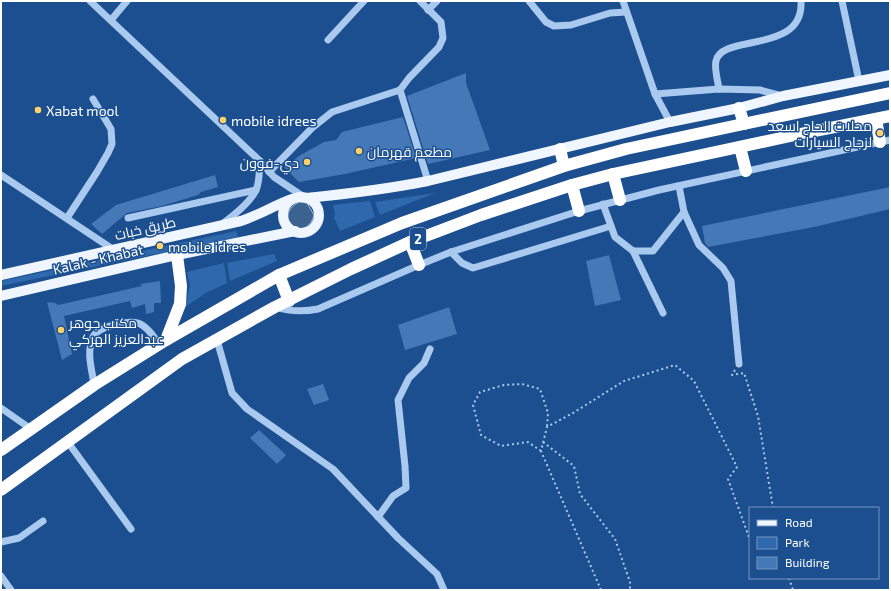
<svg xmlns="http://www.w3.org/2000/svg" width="891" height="591" font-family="'Exo 2',Cairo,sans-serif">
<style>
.green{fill:#2e69ad}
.water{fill:#3c6290;stroke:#9cc4f0}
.building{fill:#4478b7}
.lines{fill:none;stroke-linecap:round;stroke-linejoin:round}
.path{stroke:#a9c9ee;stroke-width:2;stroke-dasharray:2 3;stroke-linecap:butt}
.minor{stroke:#a9c9ee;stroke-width:7}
.major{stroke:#f0f6ff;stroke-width:10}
.highway{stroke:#fff;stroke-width:12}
.poi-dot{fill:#ffd166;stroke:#1b4f8f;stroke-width:1.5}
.labels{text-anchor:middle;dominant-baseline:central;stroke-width:3;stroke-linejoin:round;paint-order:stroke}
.shield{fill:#1b4f8f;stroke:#bbcadd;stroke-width:1}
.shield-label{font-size:13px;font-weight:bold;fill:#fff}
.poi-label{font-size:14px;fill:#fff;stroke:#1b4f8f;text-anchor:start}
.street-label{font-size:14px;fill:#fff;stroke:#1b4f8f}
</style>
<rect width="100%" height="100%" fill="#1b4f8f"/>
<!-- green -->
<g class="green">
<path d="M435 193 380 215 375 202Z"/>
<path d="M370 201 375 217 340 231 334 218 335 213 333 205Z"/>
<path d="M236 231 238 237 1 286V281Z"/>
<path d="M274 254 277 261 230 281 227 263Z"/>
<path d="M224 263 227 283 206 293 185 307 190 285 187 272Z"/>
</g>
<!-- water -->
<path class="water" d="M299 202 307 203 314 215C306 245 270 218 299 202Z"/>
<!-- building -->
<g class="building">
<path d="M466 73V83L490 150 428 164 407 96Z"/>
<path d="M403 117 416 158 345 174 299 182 284 167 299 156 324 142 336 140 342 132Z"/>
<path d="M215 175 218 187 201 192 198 195 162 206 127 213 102 234 91 224 116 205Z"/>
<path d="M890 187V209L814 227 708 247 705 243 702 226Z"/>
<path d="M609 255 621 300 595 306 586 261Z"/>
<path d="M160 281 161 303H154V312L146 314 145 304 132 308 130 301 64 316 72 354 62 360 47 302 55 303 58 305 142 286 140 284Z"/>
<path d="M449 307 457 334 405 350 398 325Z"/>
<path d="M323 384 329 400 314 405 307 389Z"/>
<path d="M259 430 286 455 277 464 250 438Z"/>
</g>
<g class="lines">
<!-- path -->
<g class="path">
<path d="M735 370 732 375 744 373 758 416 773 508"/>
<path d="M543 442 574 466 580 494 615 539 630 582V590"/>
<path d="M541 451 528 442 501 446 481 435 473 405 480 392 504 385 522 384 540 389 548 413 547 427"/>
<path d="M789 578 793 590"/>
<path d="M601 590 541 451 547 427 573 413 624 381 675 365 694 381 737 467 728 479 750 540"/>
</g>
<!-- minor -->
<g class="minor">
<path d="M90 1 260 161 274 177 304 197"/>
<path d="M420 1 441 22 443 38 439 47 409 78 400 90 428 181"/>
<path d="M529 1 546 22 554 26 571 25 610 13 626 12"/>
<path d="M623 1 655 94 670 122"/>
<path d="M842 1 859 81"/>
<path d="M428 10 437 1"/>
<path d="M111 20 127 1"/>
<path d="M328 40 364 1"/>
<path d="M719 89C718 82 714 68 716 61 721 33 804 55 801 1"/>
<path d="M655 94 719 89 760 90 782 96"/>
<path d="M269 172 312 128 332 112 400 90"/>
<path d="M1 175 114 250"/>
<path d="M603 204 615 237 633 251H653L684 212 679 186"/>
<path d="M684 212 699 245 723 268 731 281 739 364"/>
<path d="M67 218 97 172 108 153 112 144 111 129 93 99"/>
<path d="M128 218 256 190"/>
<path d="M222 224C233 216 250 203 256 190 260 181 259 170 260 161"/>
<path d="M633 251 663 313"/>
<path d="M451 252 462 263 473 268 611 226"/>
<path d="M275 307C291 312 303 312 318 309L419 265 451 252 579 211 659 190 890 140"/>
<path d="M217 340 232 393 247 409 333 469 398 538 437 574 444 590"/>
<path d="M94 385C92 369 86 353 93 337 97 327 128 320 138 323 147 326 154 337 159 344"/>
<path d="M1 408 31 429"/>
<path d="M67 441 131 529"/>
<path d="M378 517 393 496 406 488 405 466 398 400 409 378 424 363 430 349"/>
<path d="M1 542 19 538 43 521"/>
<path d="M1 576 11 590"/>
</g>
<!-- major -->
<g class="major">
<circle cx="301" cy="215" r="18"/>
<path d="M306 198C347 194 387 189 428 181L670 122 739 108 783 96 890 75"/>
<path d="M1 275 241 221C259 215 275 205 292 199"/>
<path d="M1 296 177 255 295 231"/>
</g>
<!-- highway -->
<g class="highway">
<path d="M739 108 744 124"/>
<path d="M876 119 880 142"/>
<path d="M740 147 746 171"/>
<path d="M560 149 564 166"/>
<path d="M613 174 620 200"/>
<path d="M572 185 579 211"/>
<path d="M410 242 419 265"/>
<path d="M279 275 289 301"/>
<path d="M166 340 180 304 181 286 177 255"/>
<path d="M1 450 94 385 166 340 279 275 402 223 564 166 626 149 890 93"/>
<path d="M1 490 182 359 275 307 351 269 410 242 481 215 572 185 613 174 795 135 890 116"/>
</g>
</g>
<!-- markers -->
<g class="poi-dot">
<circle cx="38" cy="110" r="4"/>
<circle cx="223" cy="120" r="4"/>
<circle cx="880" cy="133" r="4"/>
<circle cx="359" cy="151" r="4"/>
<circle cx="307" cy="162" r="4"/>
<circle cx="160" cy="246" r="4"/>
<circle cx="61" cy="330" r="4"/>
</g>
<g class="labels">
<!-- shield labels -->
<rect class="shield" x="410" y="228" width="16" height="22" rx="3"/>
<g class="shield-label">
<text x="418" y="239">2</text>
</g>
<!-- poi labels -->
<g class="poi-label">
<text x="46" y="110">Xabat mool</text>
<text x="231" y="120">mobile idrees</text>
<text x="872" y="125" text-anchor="end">محلات الحاج اسعد<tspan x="872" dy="16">لزجاج السيارات</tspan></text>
<text x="367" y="151">مطعم قهرمان</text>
<text x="299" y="162" text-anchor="end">دي-فوون</text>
<text x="168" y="246">mobile idres</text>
<text x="69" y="322">مكتب جوهر<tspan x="69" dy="16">عبدالعزيز الهركي</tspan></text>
</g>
<!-- street labels -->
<g class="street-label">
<text transform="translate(145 228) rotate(-13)">طريق خبات</text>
<text transform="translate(98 259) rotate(-13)">Kalak - Khabat</text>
</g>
</g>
<!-- border -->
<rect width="891" height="591" fill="none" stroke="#ffffff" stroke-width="4"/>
<!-- legend -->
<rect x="749" y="507" width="130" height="72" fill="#1b4f8f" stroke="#7695bc"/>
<rect x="757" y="520" width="20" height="6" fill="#f0f6ff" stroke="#7695bc"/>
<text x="785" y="527" font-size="12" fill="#ffffff">Road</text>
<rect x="757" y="537" width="20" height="12" fill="#2e69ad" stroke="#7695bc"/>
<text x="785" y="547" font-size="12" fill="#ffffff">Park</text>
<rect x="757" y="557" width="20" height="12" fill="#4478b7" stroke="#7695bc"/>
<text x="785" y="567" font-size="12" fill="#ffffff">Building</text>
</svg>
